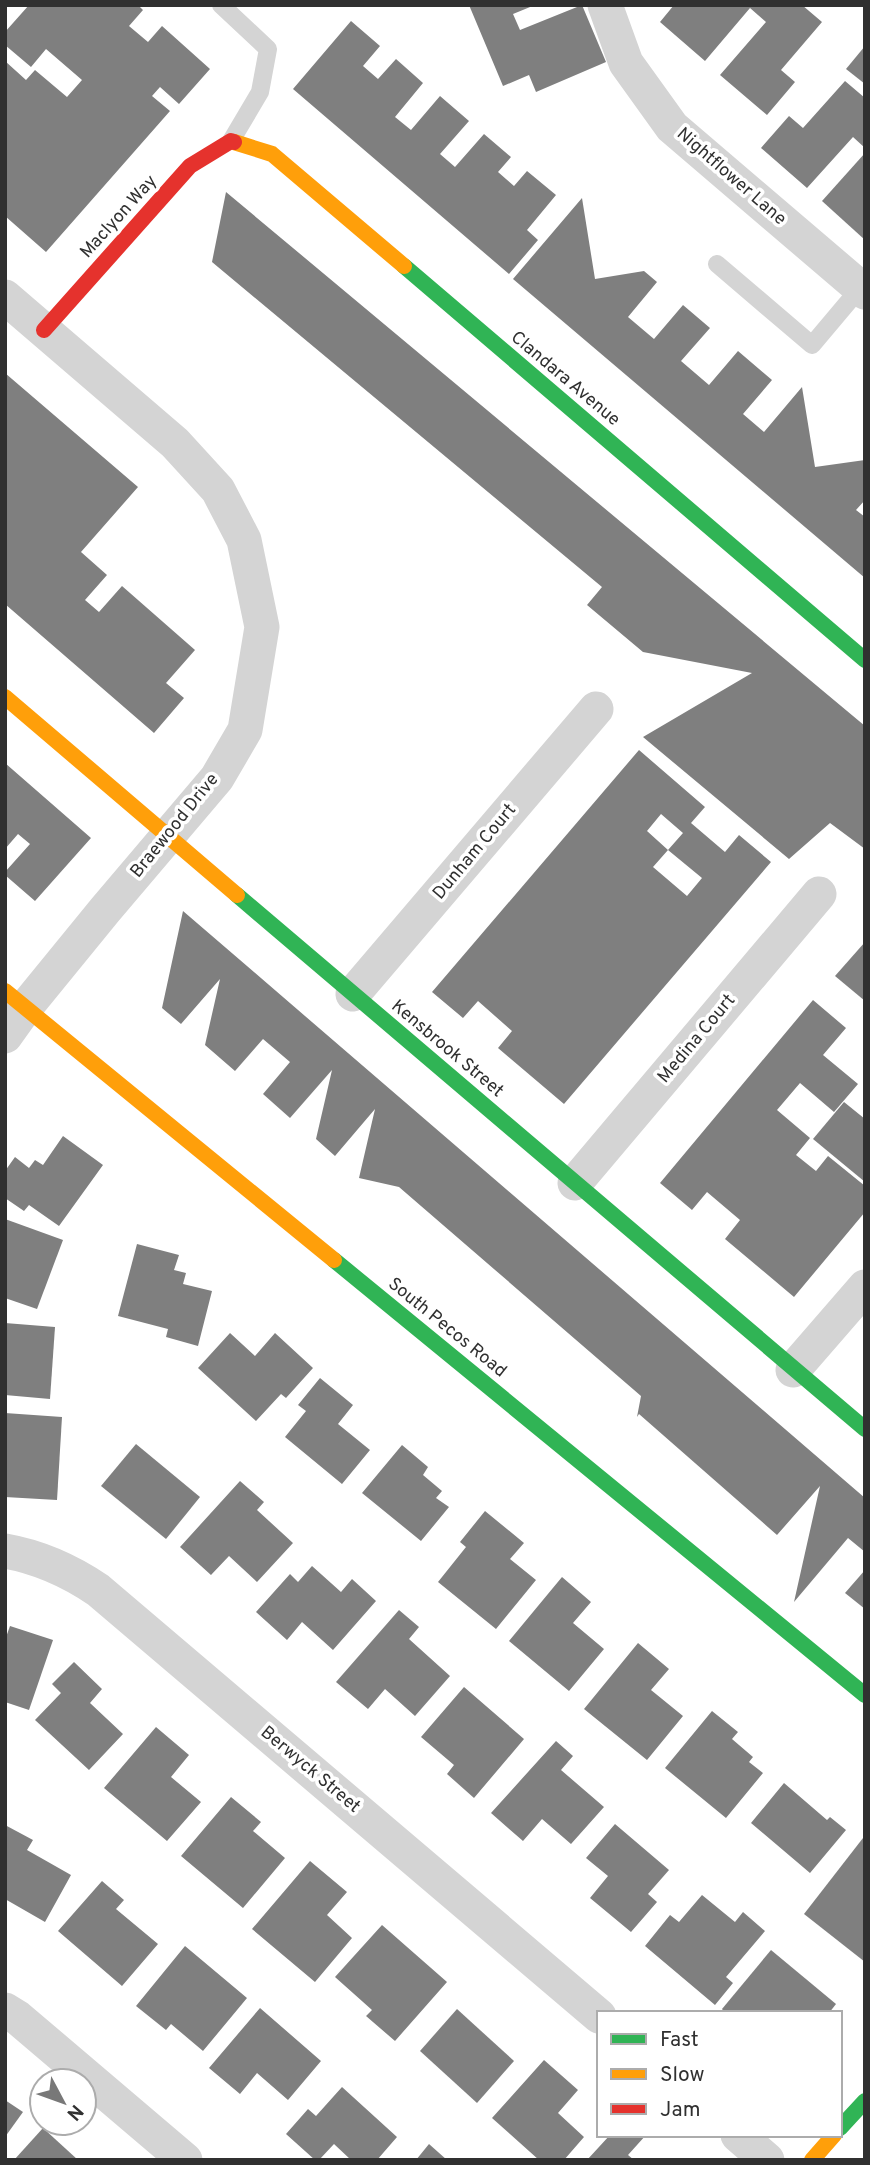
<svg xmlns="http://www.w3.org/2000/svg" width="870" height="2165" font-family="Overpass,sans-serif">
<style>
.building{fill:#7f7f7f;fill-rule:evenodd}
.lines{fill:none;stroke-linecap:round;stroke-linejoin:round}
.lane{stroke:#d4d4d4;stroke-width:18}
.street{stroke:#d4d4d4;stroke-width:35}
.fast{stroke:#30b455;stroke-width:16}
.slow{stroke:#ff9f0a;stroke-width:16}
.jam{stroke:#e5322d;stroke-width:16}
.labels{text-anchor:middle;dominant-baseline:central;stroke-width:7;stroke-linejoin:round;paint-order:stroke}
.street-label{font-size:18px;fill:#303030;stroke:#fff}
</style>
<rect width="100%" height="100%" fill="#fff"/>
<!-- building -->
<g class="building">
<path d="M29 5H138L143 10 129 26 148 42 162 26 210 69 179 104 160 87 152 96 170 111 46 252 5 216V61L26 80 35 70 67 97 82 80 46 49 31 67 5 45V32Z"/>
<path d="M469 5H535L513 14 520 30 582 5 606 62 536 92 529 75 503 86Z"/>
<path d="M674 5H802L822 22 781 70 795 82 767 115 720 75 766 22 750 8 705 61 660 22Z"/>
<path d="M351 21 380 46 363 66 378 79 396 59 423 83 395 117 411 130 440 96 469 121 440 154 455 167 484 134 511 157 498 172 514 186 527 171 556 195 527 230 538 240 509 274 293 89Z"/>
<path d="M865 46V84L846 69Z"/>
<path d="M845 81 865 98V148L853 137 807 188 761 148 789 116 803 128Z"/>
<path d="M865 153V240L822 201Z"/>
<path d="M226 192 865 726V849L830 823 789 859 643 737 752 673 643 652 587 605 602 587 212 262Z"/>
<path d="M582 198 595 279 644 271 657 282 628 317 654 339 683 305 710 328 681 361 709 385 738 351 772 380 743 414 764 432 802 387 815 467 865 460V500L856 510 865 517V578L513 279Z"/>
<path d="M5 373 138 487 81 552 107 575 85 600 99 612 122 586 195 650 166 683 184 698 154 733 5 604Z"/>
<path d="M639 750 705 807 691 823 725 852 739 835 771 862 564 1104 498 1048 512 1031 478 1001 463 1018 432 992ZM661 814 683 833 668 850 702 878 687 896 653 867 668 850 647 831Z"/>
<path d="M5 763 91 838 35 901 5 875V872L30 844 18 834 5 849Z"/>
<path d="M183 911 865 1498V1552L848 1538 794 1602 820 1486 777 1535 639 1414 637 1417 641 1396 399 1187 359 1178 375 1109 335 1156 316 1139 332 1070 290 1118 263 1094 290 1062 263 1039 235 1071 205 1045 220 979 181 1024 162 1008Z"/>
<path d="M865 942V1001L835 976Z"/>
<path d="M813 1000 846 1028 823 1055 858 1084 834 1112 800 1083 777 1110 810 1138 796 1155 816 1171 828 1156 865 1186V1212L794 1297 725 1239 740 1220 707 1192 692 1210 660 1183Z"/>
<path d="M844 1102 865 1119V1182L813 1139Z"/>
<path d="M63 1136 103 1165 59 1226 29 1205 24 1211 5 1198V1171L15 1157 29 1168 35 1160 43 1165Z"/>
<path d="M5 1219 63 1240 37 1309 5 1298Z"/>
<path d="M137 1244 179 1255 174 1270 186 1273 183 1284 212 1291 198 1346 166 1337 168 1329 118 1316Z"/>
<path d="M5 1323 55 1327 50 1399 5 1395Z"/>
<path d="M230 1333 255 1356 275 1333 313 1368 286 1398 281 1394 256 1421 198 1368Z"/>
<path d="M320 1378 353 1405 338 1424 370 1450 342 1484 285 1437 306 1411 298 1405Z"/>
<path d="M5 1413 62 1417 57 1500 5 1497Z"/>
<path d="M136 1444 200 1497 166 1539 101 1486Z"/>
<path d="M402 1445 428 1467 423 1475 442 1491 436 1498 449 1507 421 1541 362 1493Z"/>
<path d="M240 1481 264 1502 257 1510 293 1543 257 1582 229 1556 211 1575 180 1547Z"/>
<path d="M485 1511 524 1543 510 1559 536 1580 496 1629 438 1582 466 1547 460 1542Z"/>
<path d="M312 1566 341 1592 352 1579 376 1601 333 1650 302 1622 287 1640 256 1612 290 1574 298 1582Z"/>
<path d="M865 1570V1609L845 1593Z"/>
<path d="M562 1577 591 1602 573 1623 604 1649 569 1691 509 1641Z"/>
<path d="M399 1610 419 1627 409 1639 450 1676 415 1716 385 1689 368 1709 336 1682Z"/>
<path d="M10 1626 53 1640 29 1710 5 1702V1640Z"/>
<path d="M638 1643 669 1669 651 1690 683 1716 647 1760 584 1709Z"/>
<path d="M74 1662 102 1689 90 1703 123 1734 89 1770 35 1720 61 1693 52 1684Z"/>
<path d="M464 1687 524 1739 474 1798 447 1774 454 1765 421 1737Z"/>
<path d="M712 1711 738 1732 732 1739 753 1757 749 1762 763 1773 726 1818 665 1768Z"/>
<path d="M156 1727 189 1755 171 1777 201 1802 167 1841 104 1788Z"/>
<path d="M556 1741 573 1756 561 1770 604 1807 571 1844 542 1819 523 1841 491 1813Z"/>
<path d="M784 1783 827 1820 830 1817 846 1830 810 1873 751 1823Z"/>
<path d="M231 1797 261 1822 253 1831 285 1858 243 1908 181 1856Z"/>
<path d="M615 1824 669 1870 648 1894 657 1902 631 1932 590 1898 608 1876 586 1858Z"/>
<path d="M5 1825 33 1840 27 1850 71 1875 45 1922 5 1899Z"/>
<path d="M863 1838 865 1840V1962L804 1914Z"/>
<path d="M310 1861 347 1892 327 1915 352 1938 315 1982 252 1929Z"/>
<path d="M102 1881 124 1900 116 1909 158 1944 122 1986 58 1931Z"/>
<path d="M702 1895 735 1922 743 1912 765 1931 726 1977 733 1983 715 2005 645 1946 670 1915 679 1922Z"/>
<path d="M382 1925 447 1982 395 2041 366 2016 372 2010 335 1977Z"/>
<path d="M185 1946 247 1998 203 2051 171 2024 166 2030 136 2006Z"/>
<path d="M771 1950 836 2004 829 2013H725L722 2009Z"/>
<path d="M260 2008 321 2061 288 2100 257 2073 240 2094 209 2068Z"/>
<path d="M457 2009 514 2061 477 2103 420 2051Z"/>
<path d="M544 2060 578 2090 558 2113 584 2137 564 2160H539L492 2118Z"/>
<path d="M342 2087 397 2137 377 2160H351L334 2144 319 2160H315L286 2134 308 2109 316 2116Z"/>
<path d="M5 2100 23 2112 5 2137Z"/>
<path d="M43 2128 78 2160H14Z"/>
<path d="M610 2135H646L628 2155 634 2160H587Z"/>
<path d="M429 2144 447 2160H416Z"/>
</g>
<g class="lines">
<!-- lane -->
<g class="lane">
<path d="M221 5 268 49 260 92 231 141"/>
<path d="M717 264 812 345 860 288"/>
</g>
<!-- street -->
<g class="street">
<path d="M605 5 626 63 672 127 865 292"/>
<path d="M5 297 175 443 218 490 244 540 262 627 245 730 217 778 105 910 25 1008 5 1036"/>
<path d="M353 994 596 709"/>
<path d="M575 1183 819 894"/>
<path d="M793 1370 865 1287"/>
<path d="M5 1551C39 1557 70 1571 98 1590L599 2016"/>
<path d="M5 2010 18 2018 185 2160"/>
<path d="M738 2135 767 2160"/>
</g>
<!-- fast -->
<g class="fast">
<path d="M404 266 865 660"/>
<path d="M237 895 865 1429"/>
<path d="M334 1260 865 1695"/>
<path d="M840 2128 865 2101"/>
</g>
<!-- slow -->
<g class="slow">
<path d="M234 142 272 154 404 266"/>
<path d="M5 697 237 895"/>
<path d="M5 991 334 1260"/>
<path d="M812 2160 834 2135"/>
</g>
<!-- jam -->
<path class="jam" d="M44 330 190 166 231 141 234 142"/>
</g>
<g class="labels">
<!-- street labels -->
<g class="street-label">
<text transform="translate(731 177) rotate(41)">Nightflower Lane</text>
<text transform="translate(119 217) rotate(-48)">Maclyon Way</text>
<text transform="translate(565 379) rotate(40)">Clandara Avenue</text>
<text transform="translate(175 826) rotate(-51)">Braewood Drive</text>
<text transform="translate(475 852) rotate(-50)">Dunham Court</text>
<text transform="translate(697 1039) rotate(-50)">Medina Court</text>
<text transform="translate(447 1049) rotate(40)">Kensbrook Street</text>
<text transform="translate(447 1328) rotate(39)">South Pecos Road</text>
<text transform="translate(310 1770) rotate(40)">Berwyck Street</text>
</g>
</g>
<!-- border -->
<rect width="870" height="2165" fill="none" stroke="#303030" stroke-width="14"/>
<!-- legend -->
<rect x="597" y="2011" width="245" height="126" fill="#ffffff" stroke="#acacac" stroke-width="2"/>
<rect x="611" y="2034" width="35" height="10" fill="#30b455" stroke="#acacac" stroke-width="2"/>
<text x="660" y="2046" font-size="21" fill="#303030">Fast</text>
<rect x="611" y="2069" width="35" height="10" fill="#ff9f0a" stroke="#acacac" stroke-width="2"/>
<text x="660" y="2081" font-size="21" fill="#303030">Slow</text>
<rect x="611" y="2104" width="35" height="10" fill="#e5322d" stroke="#acacac" stroke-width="2"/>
<text x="660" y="2116" font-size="21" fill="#303030">Jam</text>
<!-- north arrow -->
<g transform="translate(63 2102) rotate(131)"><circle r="33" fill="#ffffff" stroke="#acacac" stroke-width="2"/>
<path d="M0-5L12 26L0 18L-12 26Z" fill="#787878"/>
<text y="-10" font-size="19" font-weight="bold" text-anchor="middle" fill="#303030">N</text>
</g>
</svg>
